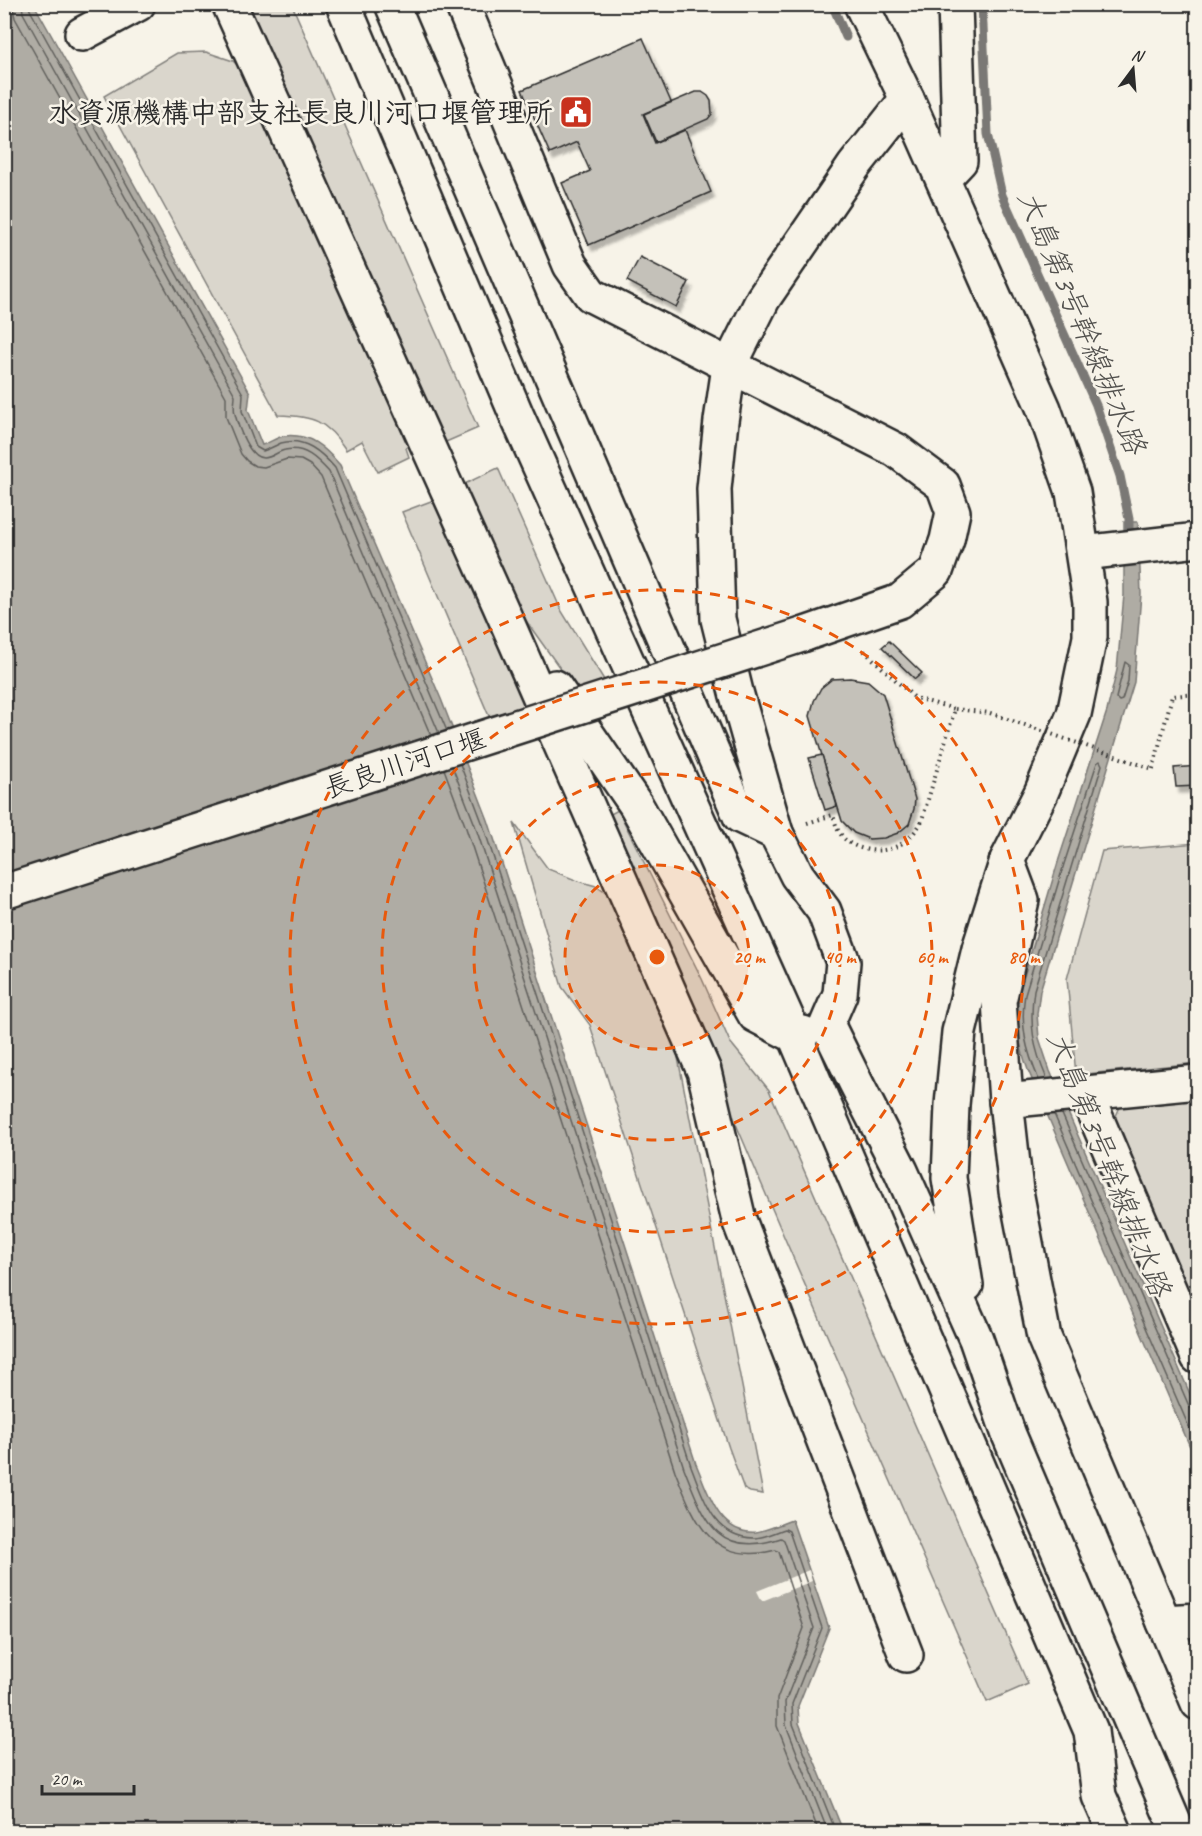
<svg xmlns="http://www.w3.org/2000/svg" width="1202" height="1836" font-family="Caveat,'Klee One',sans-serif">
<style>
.green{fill:#dad6cc;stroke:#82807c;stroke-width:1.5}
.water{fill:#afaca4;stroke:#7a7874;stroke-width:1.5}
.pier{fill:#f7f3e8}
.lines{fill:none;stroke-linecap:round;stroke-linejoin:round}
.shore{stroke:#605f5b;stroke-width:1.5}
.stream{stroke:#7a7874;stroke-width:9}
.building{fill:#c4c1b9;stroke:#2b2b2b;stroke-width:1.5;filter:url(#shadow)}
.minor-casing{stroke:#2b2b2b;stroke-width:38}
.path{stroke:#2b2b2b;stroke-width:4;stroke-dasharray:1.5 4.5;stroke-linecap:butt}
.minor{stroke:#f7f3e8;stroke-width:33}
.minor-bridge-casing{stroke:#2b2b2b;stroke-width:38;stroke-linecap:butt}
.path-bridge{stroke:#2b2b2b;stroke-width:4;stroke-dasharray:1.5 4.5;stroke-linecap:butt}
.minor-bridge{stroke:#f7f3e8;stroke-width:33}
.ring{fill:none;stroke:#e8590c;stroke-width:3;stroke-dasharray:10 8}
.labels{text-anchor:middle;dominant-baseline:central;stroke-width:5;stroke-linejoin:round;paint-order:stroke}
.poi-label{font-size:28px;font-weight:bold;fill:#2b2b2b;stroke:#f7f3e8;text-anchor:end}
.street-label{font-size:28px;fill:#2b2b2b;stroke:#f7f3e8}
.water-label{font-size:30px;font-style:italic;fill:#53524f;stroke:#f7f3e8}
.centre{fill:#e8590c;stroke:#f7f3e8;stroke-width:3}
.ring-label{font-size:18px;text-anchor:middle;font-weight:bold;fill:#e8590c;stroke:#f7f3e8;stroke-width:5;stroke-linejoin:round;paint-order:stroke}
</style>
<defs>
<filter id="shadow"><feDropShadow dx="3.5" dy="6" stdDeviation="1.5" flood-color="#0004"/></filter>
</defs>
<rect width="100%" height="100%" fill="#f7f3e8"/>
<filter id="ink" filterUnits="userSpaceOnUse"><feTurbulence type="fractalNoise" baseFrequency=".0167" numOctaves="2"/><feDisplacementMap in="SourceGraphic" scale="12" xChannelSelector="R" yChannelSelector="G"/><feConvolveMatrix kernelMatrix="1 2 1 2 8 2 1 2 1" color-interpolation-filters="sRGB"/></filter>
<g filter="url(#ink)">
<!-- green -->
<g class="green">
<path d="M248 5H292L478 428 439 445Z"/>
<path d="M206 52 233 61 255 82 414 438 406 448 409 457 378 472 362 441 346 450C326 420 313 416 278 415L104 96 177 53Z"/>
<path d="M498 468 561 610 609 688 582 699 514 604 458 487Z"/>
<path d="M439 498 533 705 489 716 402 512Z"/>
<path d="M618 810 702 979 730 1042 769 1090 1028 1684 987 1702 785 1239 605 817Z"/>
<path d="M514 823 548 869 578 881 596 886 618 902 673 1032 763 1494 750 1492 744 1489 729 1448 590 1025 562 987Z"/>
<path d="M1197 843V1063L1076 1075 1067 979 1102 851Z"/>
<path d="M1197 1099V1330L1111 1127 1120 1107Z"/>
</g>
<!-- water -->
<g class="water">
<path d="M34 4 250 393 248 410 262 445C269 443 277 437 284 436 310 433 324 447 340 465L441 699 488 820 696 1464C708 1491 718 1535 756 1532 768 1530 780 1524 792 1520L829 1628 798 1706 799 1723 843 1831 5 1832 4 5Z"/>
<path d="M1124 522H1138L1141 594 1134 682 1040 991 1037 1014 1039 1038 1050 1071 1197 1410V1463L1028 1070C1018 1043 1015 1022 1019 993L1058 862 1107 711 1117 670 1124 595Z"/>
</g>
<!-- pier -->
<path class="pier" d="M809 1570 812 1581 762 1601 757 1591Z"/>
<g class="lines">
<!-- shore -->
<g class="shore">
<path d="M12 4 15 18 226 397V417L241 454 247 461 255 466 264 467 287 459 301 460 310 465 321 477 431 736"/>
<path d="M22 4 23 13 235 395C235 401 233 408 235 414 238 426 249 459 264 458 272 458 278 451 285 450 305 446 317 459 329 472L439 733"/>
<path d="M29 4 30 10 243 394 242 411 256 447 263 451C269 449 275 446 281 443 304 436 322 453 335 468L447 731"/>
<path d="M1125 662 1129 665 1128 681 1122 700 1119 701 1116 698Z"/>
<path d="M460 764 482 822 691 1466C703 1496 713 1538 754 1538 764 1538 776 1532 785 1529L789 1531 822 1628 792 1704 793 1724 836 1832"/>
<path d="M452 766 475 825 684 1468C704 1518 716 1560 781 1538L784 1540 814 1628 785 1702 786 1725 828 1832"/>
<path d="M444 769 466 828 675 1471C695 1521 711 1567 776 1550L779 1552 804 1628 777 1699V1726L819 1832"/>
<path d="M1039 1080C1026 1050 1020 1026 1025 994L1064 864 1097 763 1100 761 1102 765 1034 990C1029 1024 1033 1047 1047 1079"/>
<path d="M1054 1114 1198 1448"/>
<path d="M1062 1114 1189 1406 1192 1409 1198 1410"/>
</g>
<!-- stream -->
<g class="stream">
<path d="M832 4 846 37"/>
<path d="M982 4 988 134 1002 195 1096 405 1120 476 1129 519V533"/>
</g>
</g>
<!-- building -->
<g class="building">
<path d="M643 38 671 102 643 114 655 143 685 130 711 192 589 245 562 183 590 171 577 142 550 154 522 90Z"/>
<path d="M696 92H702L708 96 711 101 712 114 708 119 656 142 644 114Z"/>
<path d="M640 257 689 282 676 307 627 281Z"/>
<path d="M889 641 922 673 915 679 882 647Z"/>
<path d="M850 678 868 681 883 694 915 799 914 809 909 824 898 833 884 838 869 839 854 833 842 821 810 716 814 701 821 688 832 679Z"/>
<path d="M822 755 837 806 825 810 809 758Z"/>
<path d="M1198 766V786L1176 787 1174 768Z"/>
</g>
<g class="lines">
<defs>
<g id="minor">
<path d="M229 4 499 604 704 1071 739 1220 906 1655"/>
<path d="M343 4 517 416 795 1036 1091 1731 1099 1796 1115 1832"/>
<path d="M392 4 740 816 776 833"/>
<path d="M462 4 570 265 591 295 896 450 943 485 953 512 947 540 936 571 900 601 805 634"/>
<path d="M861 4 907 99 1044 409 1073 492 1090 602V637L1074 714 1041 793 1007 860 979 949 959 1032 952 1105 949 1178 966 1285"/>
<path d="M82 34 138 4"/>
<path d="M907 99 854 166 763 299 729 367 721 421 714 489 718 619 736 692 776 833 797 875 824 911 843 962 840 994 827 1024 856 1083 901 1171 976 1339 1009 1435 1178 1832"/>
<path d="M943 179 960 161 955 4"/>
<path d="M1083 553 1198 540"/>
<path d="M555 687 636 805 755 1015 795 1036 803 1033"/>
<path d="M1007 860 1022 900 999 1001 1006 1101 1016 1191 1044 1337 1198 1703"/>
<path d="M1086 1094 1198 1357"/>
<path d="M1006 1101 1198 1082"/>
<path d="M1164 1622 1198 1620"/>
</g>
</defs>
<!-- minor casing -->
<use href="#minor" class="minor-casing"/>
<!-- path -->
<g class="path">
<path d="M955 709 990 713"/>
<path d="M1153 769 1172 696 1198 694"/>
<path d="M807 823 833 815C835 821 836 828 840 833 849 849 876 854 892 848 905 844 914 834 921 823L955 709 915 698 862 649"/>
</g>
<!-- minor -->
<use href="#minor" class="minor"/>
<defs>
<path id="minor-bridge" d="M4 892 805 634"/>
</defs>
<!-- minor-bridge casing -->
<use href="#minor-bridge" class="minor-bridge-casing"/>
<!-- path-bridge -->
<path class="path-bridge" d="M990 713 1153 769"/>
<!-- minor-bridge -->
<use href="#minor-bridge" class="minor-bridge"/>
</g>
</g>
<!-- distance rings -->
<circle cx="657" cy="957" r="92" fill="#e8590c" fill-opacity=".12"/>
<g class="ring">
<circle cx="657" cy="957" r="92"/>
<circle cx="657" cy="957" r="183"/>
<circle cx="657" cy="957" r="275"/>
<circle cx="657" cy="957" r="367"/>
</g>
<!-- icons -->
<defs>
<symbol id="civic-square" viewBox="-11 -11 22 22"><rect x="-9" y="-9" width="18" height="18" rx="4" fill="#c8321e" stroke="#f7f3e8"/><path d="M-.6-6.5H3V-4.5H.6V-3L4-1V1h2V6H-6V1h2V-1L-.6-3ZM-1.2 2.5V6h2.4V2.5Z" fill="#fff"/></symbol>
</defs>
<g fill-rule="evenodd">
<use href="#civic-square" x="557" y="93" width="38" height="38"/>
</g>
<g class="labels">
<!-- poi labels -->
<g class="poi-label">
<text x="553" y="112">水資源機構中部支社長良川河口堰管理所</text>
</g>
<!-- street labels -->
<g class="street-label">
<text transform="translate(405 763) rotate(-18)">長良川河口堰</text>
</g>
<!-- water labels -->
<g class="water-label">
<text transform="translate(1082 322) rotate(67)">大島第3号幹線排水路</text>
<text transform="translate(1109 1164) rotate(68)">大島第3号幹線排水路</text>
</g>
</g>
<circle cx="657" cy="957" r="9" class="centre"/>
<g class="ring-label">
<text x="749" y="963">20 m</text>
<text x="840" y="963">40 m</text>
<text x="932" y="963">60 m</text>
<text x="1024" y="963">80 m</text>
</g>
<!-- margin -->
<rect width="1202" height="1836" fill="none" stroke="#f7f3e8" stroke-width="24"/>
<rect x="12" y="12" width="1178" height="1812" fill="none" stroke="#2b2b2b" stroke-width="2" filter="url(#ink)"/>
<!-- north arrow -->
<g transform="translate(1133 69) rotate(16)" stroke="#f7f3e8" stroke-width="4.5" paint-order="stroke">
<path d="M0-4.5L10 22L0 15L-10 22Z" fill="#2b2b2b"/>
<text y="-9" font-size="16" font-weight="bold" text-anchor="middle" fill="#2b2b2b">N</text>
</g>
<!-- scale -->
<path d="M42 1785v9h92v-9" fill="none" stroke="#2b2b2b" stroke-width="3"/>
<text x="51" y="1785" font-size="18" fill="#2b2b2b" stroke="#f7f3e8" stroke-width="4.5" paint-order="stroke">20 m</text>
</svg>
